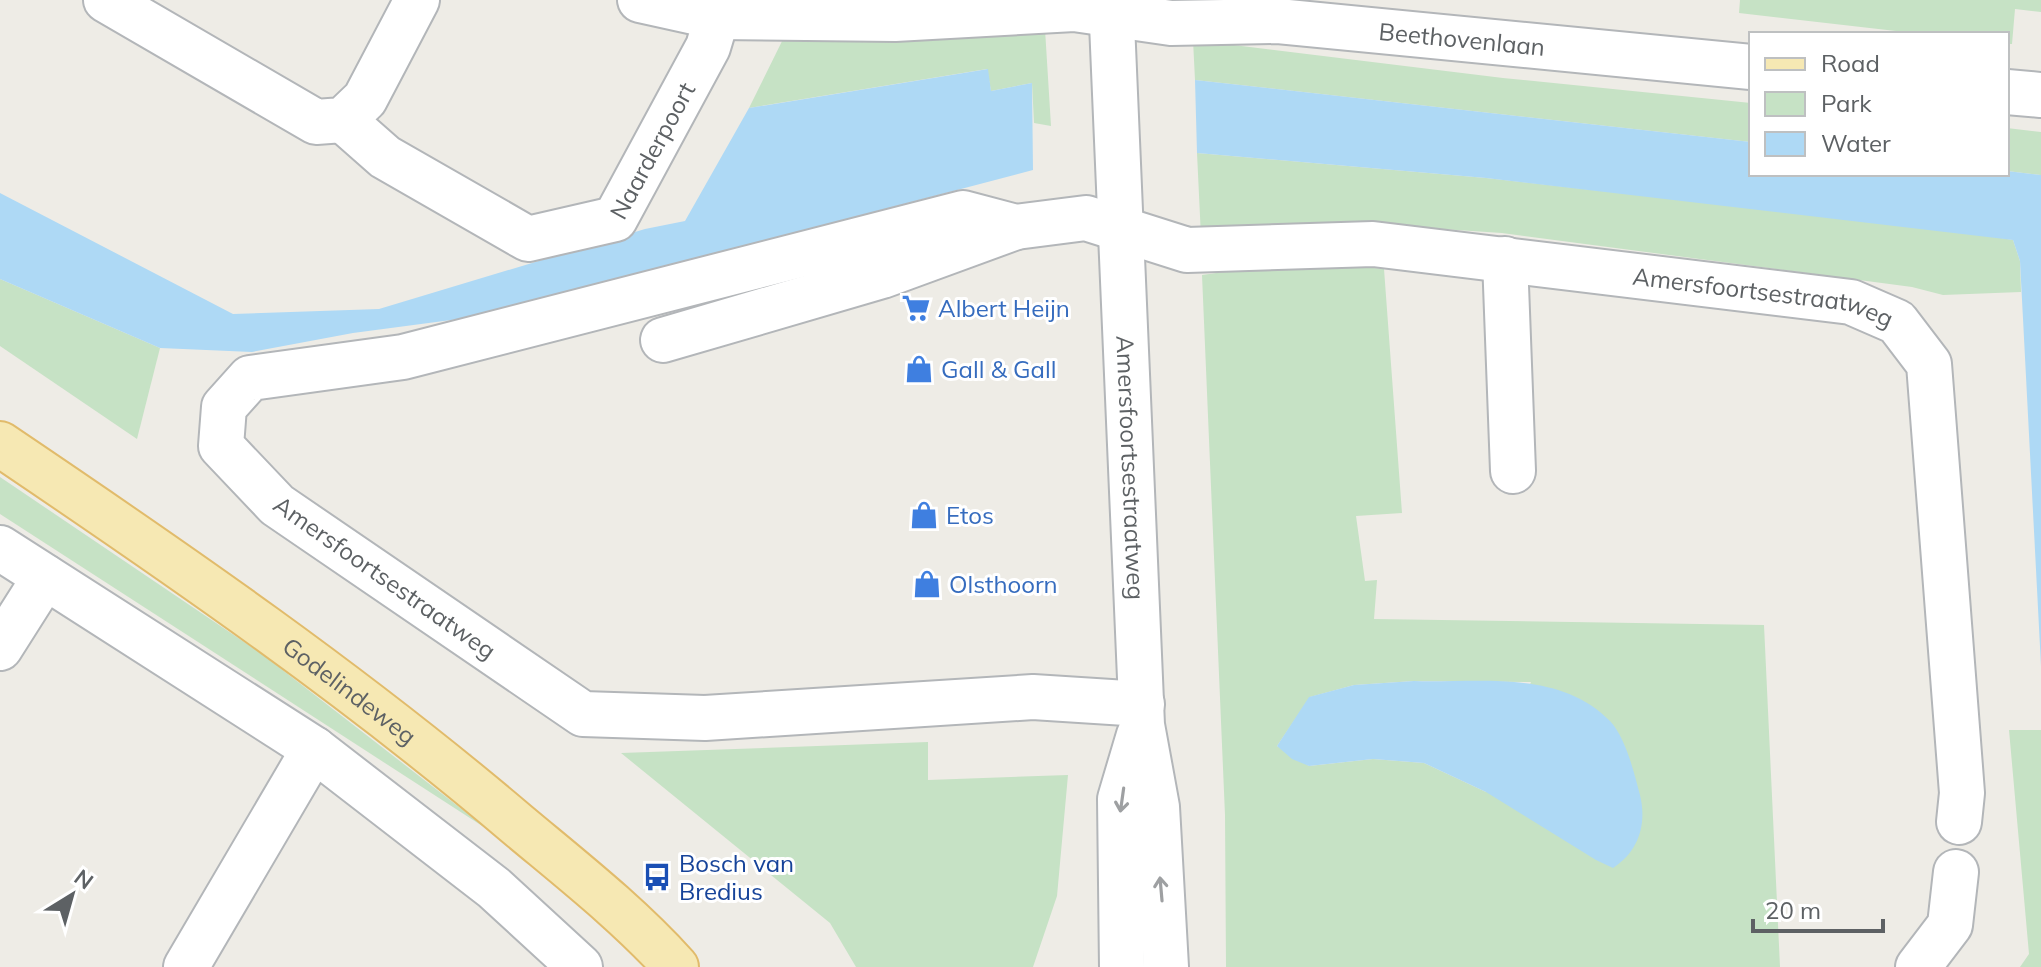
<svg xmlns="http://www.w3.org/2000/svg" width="2041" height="967" font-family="Mulish,sans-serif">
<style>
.green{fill:#c6e2c5;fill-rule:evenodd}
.water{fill:#aed9f5}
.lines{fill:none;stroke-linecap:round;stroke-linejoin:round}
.minor-casing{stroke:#b3b6b9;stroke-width:48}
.major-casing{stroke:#e1bb6b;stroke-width:48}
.minor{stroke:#fff;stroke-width:44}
.major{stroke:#f6e8b3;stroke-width:44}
.oneway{stroke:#9ea0a2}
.labels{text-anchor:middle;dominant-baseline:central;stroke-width:6;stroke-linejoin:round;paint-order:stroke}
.street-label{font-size:24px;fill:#5d6164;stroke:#fff}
.shop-label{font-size:24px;fill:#366cbe;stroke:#fff;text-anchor:start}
.transit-label{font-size:24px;fill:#164399;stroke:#fff;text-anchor:start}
</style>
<rect width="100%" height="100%" fill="#eeece6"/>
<!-- green -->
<g class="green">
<path d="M1740 0H2041V12L2015 9 2012 44H2007V34H1922L1739 13Z"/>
<path d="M1044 13 1051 126 1034 123 1032 83 991 91 987 69 749 108 789 27Z"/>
<path d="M1193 40 1503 78 1751 103V142L1195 80Z"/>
<path d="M2007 128 2041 132V175L2007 171Z"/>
<path d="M1197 153 1486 178 1967 232 2013 240 2020 261 2021 292 1943 295 1912 287 1502 233 1381 225 1201 237Z"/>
<path d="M1303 261 1384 269 1402 513 1356 516 1365 581 1377 580 1374 619 1764 625 1780 967H1226L1225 815 1202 275ZM1414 681 1531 682 1486 792 1424 763 1373 759 1309 766 1277 746 1310 697 1354 685Z"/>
<path d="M0 279 160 348 137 439 0 346Z"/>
<path d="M0 477 262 654 490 831 0 514Z"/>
<path d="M2009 730H2041V967H2020L2029 954Z"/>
<path d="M928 742V780L1068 775 1057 896 1033 967H856L830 923 621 753Z"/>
</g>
<!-- water -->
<g class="water">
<path d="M988 69 991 91 1032 83 1033 170 474 317 353 333 252 352 160 348 0 279V193L233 314 379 309 645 229 685 221 749 108Z"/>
<path d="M1195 80 1751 142V174H2007V171L2041 175V666L2020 261 2013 240 1486 178 1197 153Z"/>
<path d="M1414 681C1480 683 1559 669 1610 721 1626 738 1634 773 1640 795 1647 824 1639 851 1613 868L1596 860 1486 792 1424 763 1373 759 1309 766 1292 759 1277 746 1309 697 1354 685Z"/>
</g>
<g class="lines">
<defs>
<g id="minor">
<path d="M106 0 316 122 343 120 365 99 417 0"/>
<path id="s1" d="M640 0 717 17 895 19 1074 9 1171 23 1278 21 1751 67"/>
<path id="s2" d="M1111 0 1142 725 1157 807 1166 967"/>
<path d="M2007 92 2041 95"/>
<path id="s3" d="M343 120 385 157 528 239 615 219 708 47 717 17"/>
<path d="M1505 259 1513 471"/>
<path d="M663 340 882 276 1016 227"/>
<path d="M0 548 314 749 494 888 580 967"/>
<path d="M0 648 45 577"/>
<path id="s4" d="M1142 704 1033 697 705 718 583 714 277 505 221 446 224 407 250 378 403 357 963 213 1016 227 1086 218 1187 250 1373 244 1851 302 1897 322 1929 364 1962 793 1959 822"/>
<path d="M186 967 314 749"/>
<path d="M1122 967 1120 799 1139 735"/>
<path d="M1918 967 1950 925 1956 872"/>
</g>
<g id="major">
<path id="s5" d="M0 444C178 564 355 686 518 825 573 871 628 914 676 967"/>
</g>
</defs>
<!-- minor casing -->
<use href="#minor" class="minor-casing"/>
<!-- major casing -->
<use href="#major" class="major-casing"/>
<!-- minor -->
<use href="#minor" class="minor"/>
<!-- major -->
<use href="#major" class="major"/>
</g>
<!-- one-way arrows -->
<defs><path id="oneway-shaft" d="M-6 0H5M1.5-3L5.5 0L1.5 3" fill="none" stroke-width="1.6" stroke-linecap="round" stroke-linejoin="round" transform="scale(2)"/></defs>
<g class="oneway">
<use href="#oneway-shaft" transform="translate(1122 800) rotate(98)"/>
<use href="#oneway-shaft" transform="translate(1161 889) rotate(-95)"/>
</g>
<!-- icons -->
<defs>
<symbol id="supermarket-bare" viewBox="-9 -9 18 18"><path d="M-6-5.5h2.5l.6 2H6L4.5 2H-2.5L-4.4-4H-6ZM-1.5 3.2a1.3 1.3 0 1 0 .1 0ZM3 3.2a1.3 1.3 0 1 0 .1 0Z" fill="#3f7fe0" stroke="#fff" stroke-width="2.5" paint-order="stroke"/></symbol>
<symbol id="shop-bare" viewBox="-9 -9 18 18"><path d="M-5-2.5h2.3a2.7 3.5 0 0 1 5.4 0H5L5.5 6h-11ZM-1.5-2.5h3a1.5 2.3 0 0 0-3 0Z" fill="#3f7fe0" stroke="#fff" stroke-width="2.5" paint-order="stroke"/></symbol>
<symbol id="bus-bare" viewBox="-9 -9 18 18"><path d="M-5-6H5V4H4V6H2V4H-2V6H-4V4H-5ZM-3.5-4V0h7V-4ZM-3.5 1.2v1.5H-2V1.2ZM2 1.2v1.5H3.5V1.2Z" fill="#1a4fb4" stroke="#fff" stroke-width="2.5" paint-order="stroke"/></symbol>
</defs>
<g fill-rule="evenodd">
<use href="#supermarket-bare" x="896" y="288" width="40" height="40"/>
<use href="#shop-bare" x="899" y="349" width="40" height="40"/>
<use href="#shop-bare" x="904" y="495" width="40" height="40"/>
<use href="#shop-bare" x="907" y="564" width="40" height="40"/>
<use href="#bus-bare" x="637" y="857" width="40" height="40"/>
</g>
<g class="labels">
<!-- street labels -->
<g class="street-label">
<text stroke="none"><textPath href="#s1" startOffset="826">Beethovenlaan</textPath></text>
<text stroke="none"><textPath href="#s3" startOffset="388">Naarderpoort</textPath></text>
<text stroke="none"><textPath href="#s4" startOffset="2634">Amersfoortsestraatweg</textPath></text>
<text stroke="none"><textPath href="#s2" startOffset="468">Amersfoortsestraatweg</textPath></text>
<text transform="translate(385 577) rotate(35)">Amersfoortsestraatweg</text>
<text stroke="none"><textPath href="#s5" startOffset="428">Godelindeweg</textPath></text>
</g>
<!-- shop labels -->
<g class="shop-label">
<text x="938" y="308">Albert Heijn</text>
<text x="941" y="369">Gall &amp; Gall</text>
<text x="946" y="515">Etos</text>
<text x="949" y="584">Olsthoorn</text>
</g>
<!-- transit labels -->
<g class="transit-label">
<text x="679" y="863">Bosch van<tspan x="679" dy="28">Bredius</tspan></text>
</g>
</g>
<!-- legend -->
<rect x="1749" y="32" width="260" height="144" fill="#ffffff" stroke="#bec0c1" stroke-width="2"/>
<rect x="1765" y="58" width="40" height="12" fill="#f6e8b3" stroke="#bec0c1" stroke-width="2"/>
<text x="1821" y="72" font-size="24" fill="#5d6164">Road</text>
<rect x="1765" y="92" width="40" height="24" fill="#c6e2c5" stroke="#bec0c1" stroke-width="2"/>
<text x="1821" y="112" font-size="24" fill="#5d6164">Park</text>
<rect x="1765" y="132" width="40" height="24" fill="#aed9f5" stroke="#bec0c1" stroke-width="2"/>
<text x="1821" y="152" font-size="24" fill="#5d6164">Water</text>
<!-- north arrow -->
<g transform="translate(72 895) rotate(37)" stroke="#ffffff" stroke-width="6" paint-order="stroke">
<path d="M0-6L14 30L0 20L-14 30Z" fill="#5d6164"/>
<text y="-12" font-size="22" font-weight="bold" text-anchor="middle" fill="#5d6164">N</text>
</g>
<!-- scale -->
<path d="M1753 919v12h130v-12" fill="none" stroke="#5d6164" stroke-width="4"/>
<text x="1765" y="919" font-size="24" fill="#5d6164" stroke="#ffffff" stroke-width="6" paint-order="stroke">20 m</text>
</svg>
